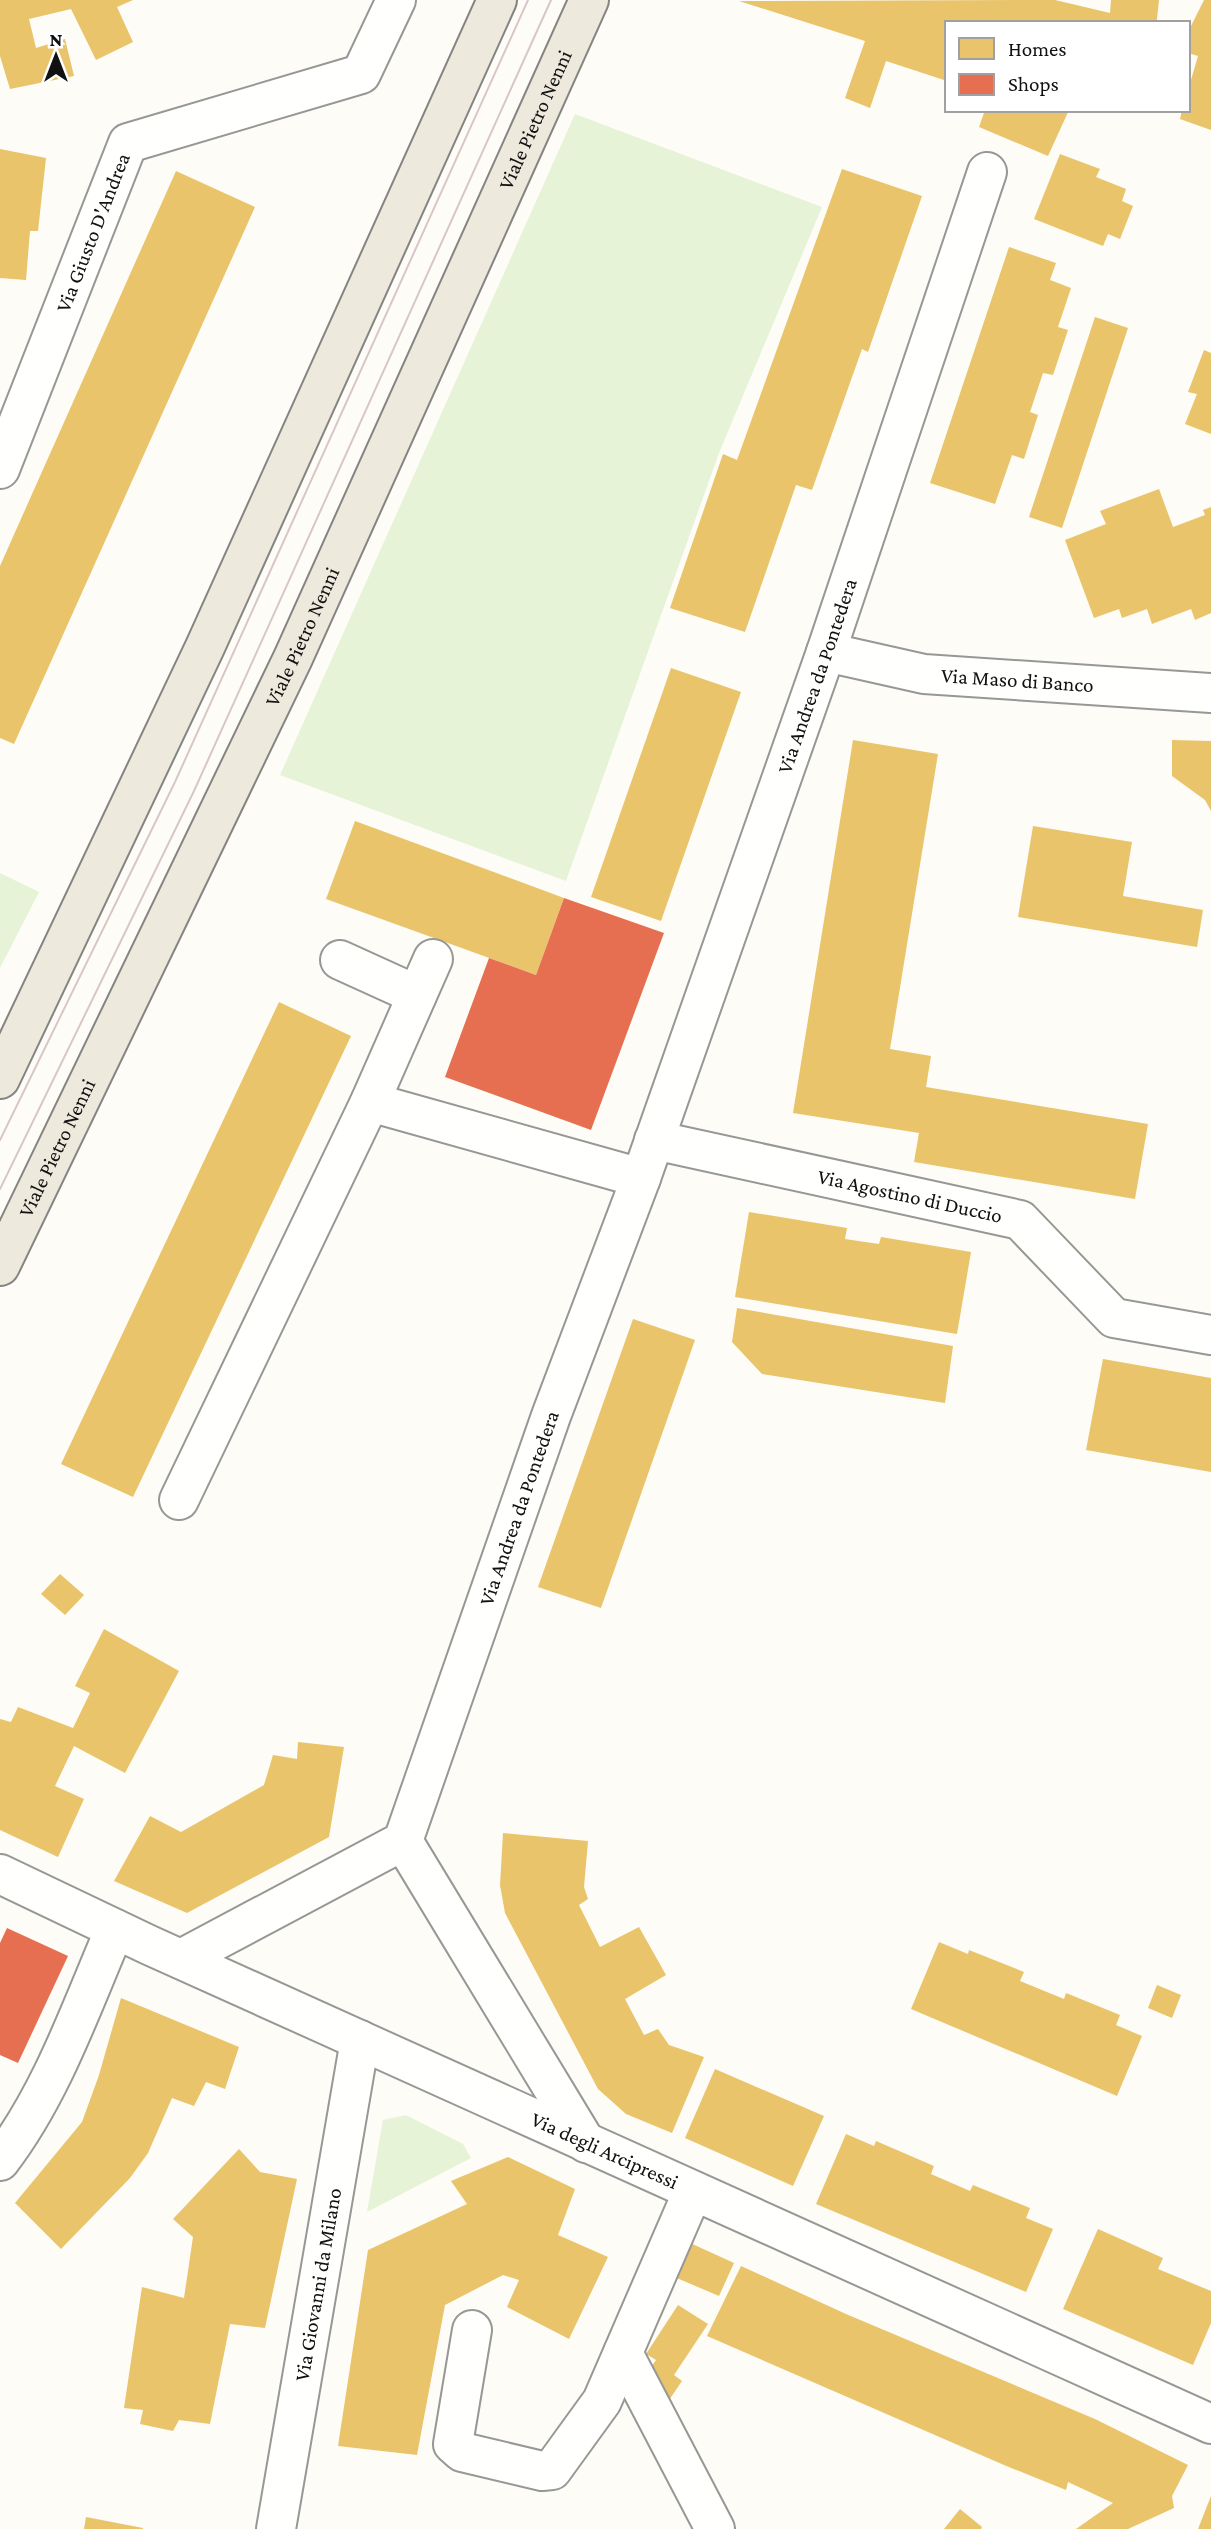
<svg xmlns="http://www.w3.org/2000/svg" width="1211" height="2529" font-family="'Crimson Pro',serif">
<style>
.green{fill:#e7f3d7}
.homes{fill:#e9c46a}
.shops{fill:#e76f51}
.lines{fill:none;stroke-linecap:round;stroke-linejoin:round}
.minor-casing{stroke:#979795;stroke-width:42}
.major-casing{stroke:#858482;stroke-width:42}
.minor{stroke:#fffffe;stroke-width:38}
.major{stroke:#ede9dc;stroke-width:38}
.tram{stroke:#d9c6c7;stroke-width:2}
.labels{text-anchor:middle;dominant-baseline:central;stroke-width:7;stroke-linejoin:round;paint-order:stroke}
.street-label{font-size:21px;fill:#111;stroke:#fff}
</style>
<rect width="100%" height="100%" fill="#fdfcf7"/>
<!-- green -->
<g class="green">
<path d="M575 114 822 207 719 453 566 881 280 775Z"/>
<path d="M0 873 39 892 0 968Z"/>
<path d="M406 2115 463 2144 471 2158 367 2212 383 2120Z"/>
</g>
<!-- homes -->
<g class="homes">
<path d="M0 0H133L117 7 133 42 96 60 71 9 29 19 36 48 65 39 74 76 10 89 0 56Z"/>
<path d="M1055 0 1110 13 1111 0H1159L1157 19 1156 23H947V81L886 61 870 108 845 98 865 41 739 1Z"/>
<path d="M1204 0H1211V130L1180 119 1182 110H1188V90L1198 56 1188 53V32Z"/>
<path d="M985 110H1069L1048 156 979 127Z"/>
<path d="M0 149 46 158 38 231H30L26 280 0 278Z"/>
<path d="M1060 154 1100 169 1096 177 1126 189 1122 201 1133 206 1120 239 1108 234 1103 246 1034 219Z"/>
<path d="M842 169 922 196 868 352 862 349 812 490 796 485 745 632 670 608 723 454 737 460Z"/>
<path d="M176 171 255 207 14 744 0 738V566Z"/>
<path d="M1009 247 1056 263 1050 280 1071 288 1058 327 1068 330 1053 375 1043 373 1030 412 1038 415 1024 459 1012 455 995 504 930 483Z"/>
<path d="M1095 317 1128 328 1062 528 1029 517Z"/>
<path d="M1204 350 1211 353V434L1185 424 1197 394 1188 392Z"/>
<path d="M1159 489 1173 527 1205 515 1203 510 1211 507V613L1195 620 1191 609 1152 624 1147 609 1122 618 1119 609 1094 618 1065 540 1106 524 1100 511Z"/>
<path d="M671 668 741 692 661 921 591 897Z"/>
<path d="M853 740 938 754 890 1049 931 1056 926 1087 1148 1124 1135 1199 914 1162 919 1133 793 1113Z"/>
<path d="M1172 740 1211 741V811L1205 800 1172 776Z"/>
<path d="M355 821 564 898 536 975 326 899Z"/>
<path d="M1033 826 1132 842 1123 896 1203 910 1197 947 1018 917Z"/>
<path d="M279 1002 351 1036 133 1497 61 1464Z"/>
<path d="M749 1212 847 1228 845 1239 879 1244 881 1237 971 1252 957 1334 735 1297Z"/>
<path d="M737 1308 953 1346 945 1403 762 1374 732 1342Z"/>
<path d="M633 1319 695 1340 601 1608 538 1587Z"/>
<path d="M1103 1359 1211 1378V1472L1086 1450Z"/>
<path d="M60 1574 84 1595 65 1615 41 1594Z"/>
<path d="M104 1629 179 1671 125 1773 74 1746 55 1786 84 1799 58 1857 0 1830V1719L11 1722 18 1707 73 1728 90 1693 75 1686Z"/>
<path d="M298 1742 344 1747 329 1837 187 1913 114 1881 150 1816 181 1832 264 1785 273 1755 297 1759Z"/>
<path d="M503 1833 588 1841 584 1887 588 1899 579 1905 600 1947 639 1927 666 1975 625 1999 644 2035 658 2029 669 2045 704 2057 672 2133 626 2114 598 2089 505 1913 500 1885Z"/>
<path d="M939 1942 968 1954 969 1950 1024 1972 1020 1981 1064 1999 1066 1993 1120 2015 1116 2025 1142 2036 1117 2096 911 2009Z"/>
<path d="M1157 1985 1181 1995 1172 2018 1148 2008Z"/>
<path d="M121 1998 239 2047 225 2089 206 2082 194 2106 172 2098 148 2153 130 2178 61 2249 15 2203 82 2122 99 2075Z"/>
<path d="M715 2069 824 2116 793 2186 685 2138Z"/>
<path d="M846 2134 874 2146 876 2141 934 2166 931 2174 970 2191 973 2185 1030 2208 1026 2218 1053 2229 1026 2292 816 2204Z"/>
<path d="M239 2149 260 2172 297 2179 265 2328 230 2324 210 2424 179 2420 173 2431 140 2424 143 2410 124 2408 142 2287 184 2298 193 2237 173 2219Z"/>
<path d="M508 2157 575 2189 558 2235 608 2257 569 2339 507 2307 519 2280 503 2275 445 2305 417 2455 338 2446 368 2250 467 2204 451 2181Z"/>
<path d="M1098 2229 1163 2258 1158 2269 1211 2291V2323L1193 2365 1063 2309Z"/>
<path d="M688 2242 734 2263 719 2296 672 2276Z"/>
<path d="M741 2266 846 2314 1095 2419 1188 2465 1172 2496 1174 2508 1128 2529H1076L1113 2503 1068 2482 1066 2490 1004 2465 707 2336Z"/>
<path d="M678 2305 708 2324 674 2375 682 2381 665 2406 637 2388 656 2360 646 2354Z"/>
<path d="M1211 2496V2529H1198Z"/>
<path d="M960 2509 982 2527 981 2529H944Z"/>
<path d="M86 2517 143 2528V2529H84Z"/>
</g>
<!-- shops -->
<g class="shops">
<path d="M564 898 664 933 591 1130 445 1077 489 958 536 975Z"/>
<path d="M7 1928 68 1956 18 2063 0 2055V1943Z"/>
</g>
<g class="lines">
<defs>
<g id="minor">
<path id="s1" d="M0 469 128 143 361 74 396 0"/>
<path id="s2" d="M826 652 924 674 1211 693"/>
<path d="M340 960 417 995"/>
<path d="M370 1102 641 1178"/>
<path id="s3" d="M654 1140 1020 1220 1114 1318 1211 1335"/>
<path d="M179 1500 370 1102 433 959"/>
<path d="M403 1841 586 2143"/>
<path id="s4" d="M0 1874 149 1945 1211 2424"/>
<path id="s5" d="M181 1959 403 1841 551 1416 641 1178 826 652 987 172"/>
<path d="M0 2161C52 2093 81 2008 115 1929"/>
<path d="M472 2330 453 2444 462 2452 542 2471 552 2470 602 2401 693 2191"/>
<path d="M623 2353 715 2529"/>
<path id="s6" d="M276 2529 360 2040"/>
</g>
<g id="major">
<path d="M0 1079 205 647 497 0"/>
<path id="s7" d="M0 1266 293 658 589 0"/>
</g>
</defs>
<!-- minor casing -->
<use href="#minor" class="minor-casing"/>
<!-- major casing -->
<use href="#major" class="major-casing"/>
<!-- minor -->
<use href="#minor" class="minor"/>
<!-- major -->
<use href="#major" class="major"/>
<!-- tram -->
<g class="tram">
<path d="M0 1140 175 782 528 0"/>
<path d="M0 1189 194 791 551 0"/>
</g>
</g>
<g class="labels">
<!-- street labels -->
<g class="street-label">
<text stroke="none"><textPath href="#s7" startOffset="1265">Viale Pietro Nenni</textPath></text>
<text stroke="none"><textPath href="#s1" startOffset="254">Via Giusto D'Andrea</textPath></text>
<text stroke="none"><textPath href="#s7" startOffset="698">Viale Pietro Nenni</textPath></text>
<text stroke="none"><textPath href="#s5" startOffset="1488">Via Andrea da Pontedera</textPath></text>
<text stroke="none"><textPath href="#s2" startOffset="194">Via Maso di Banco</textPath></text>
<text stroke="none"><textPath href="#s7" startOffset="131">Viale Pietro Nenni</textPath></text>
<text stroke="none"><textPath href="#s3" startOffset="262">Via Agostino di Duccio</textPath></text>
<text stroke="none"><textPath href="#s5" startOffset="604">Via Andrea da Pontedera</textPath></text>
<text stroke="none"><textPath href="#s4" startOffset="665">Via degli Arcipressi</textPath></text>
<text stroke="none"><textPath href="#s6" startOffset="248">Via Giovanni da Milano</textPath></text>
</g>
</g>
<!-- legend -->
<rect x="945" y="21" width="245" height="91" fill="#ffffff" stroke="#a0a0a0" stroke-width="2"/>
<rect x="959" y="38" width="35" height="21" fill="#e9c46a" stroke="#a0a0a0" stroke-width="2"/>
<text x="1008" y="56" font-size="21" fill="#111111">Homes</text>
<rect x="959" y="74" width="35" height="21" fill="#e76f51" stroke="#a0a0a0" stroke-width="2"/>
<text x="1008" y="91" font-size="21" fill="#111111">Shops</text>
<!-- north arrow -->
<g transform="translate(56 56)" stroke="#ffffff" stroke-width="5" paint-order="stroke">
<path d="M0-5L12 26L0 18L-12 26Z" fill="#111111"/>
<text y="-10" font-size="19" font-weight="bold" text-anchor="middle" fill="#111111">N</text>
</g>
</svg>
